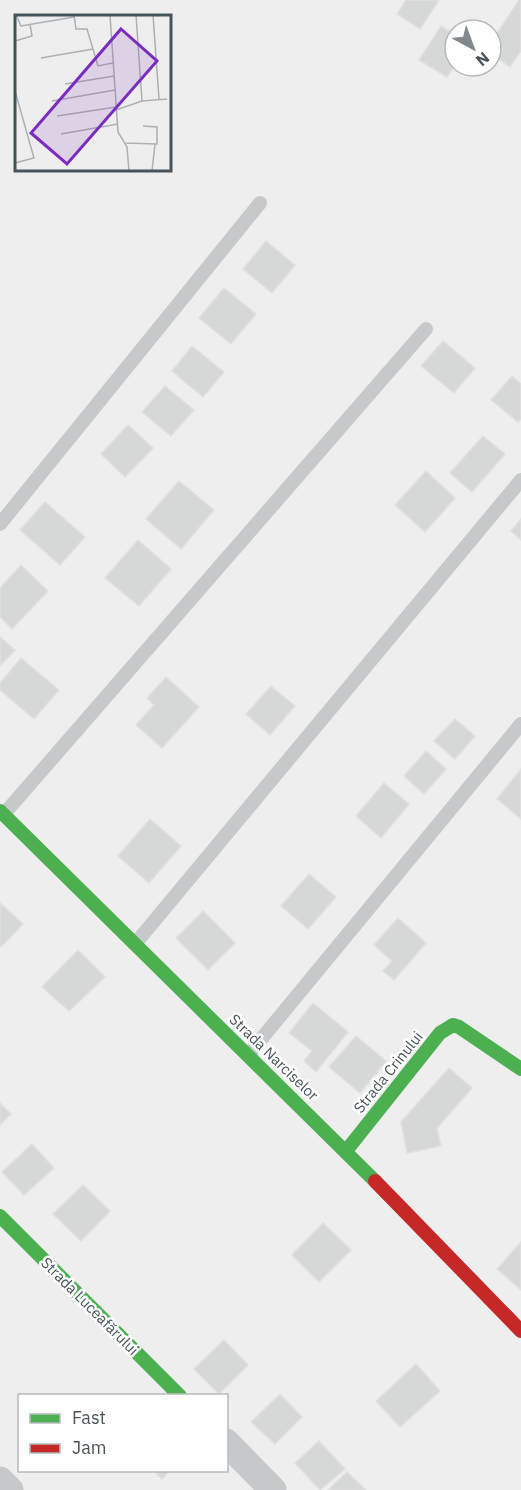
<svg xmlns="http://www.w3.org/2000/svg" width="521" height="1490" font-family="'IBM Plex Sans',sans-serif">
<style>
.building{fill:#d6d7d7;stroke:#e0e0e1;stroke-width:1.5}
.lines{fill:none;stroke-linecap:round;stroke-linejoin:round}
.lane{stroke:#c6c9ca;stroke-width:14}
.street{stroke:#c6c9ca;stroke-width:27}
.fast{stroke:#4caf50;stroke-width:14}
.jam{stroke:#c62828;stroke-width:14}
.labels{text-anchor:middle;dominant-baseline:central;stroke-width:5;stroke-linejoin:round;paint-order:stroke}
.street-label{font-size:15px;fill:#46535a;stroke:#fff}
.inset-road{fill:none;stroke:#abb0b3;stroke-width:1.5}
.view{fill:#7b2cbf;fill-opacity:0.15;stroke:#7b2cbf;stroke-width:3}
.inset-edge{fill:none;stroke:#46535a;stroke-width:3}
</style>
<rect width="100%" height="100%" fill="#efeeee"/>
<!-- building -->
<g class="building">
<path d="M406 0H439L420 29 397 14Z"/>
<path d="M519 0H521V51L510 67 491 54V42Z"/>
<path d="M441 26 455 35V65L447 77 419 60Z"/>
<path d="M266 241 295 265 272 293 243 269Z"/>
<path d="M224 288 256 314 231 344 199 318Z"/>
<path d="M443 341 475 368 454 393 421 366Z"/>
<path d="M192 346 224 372 203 397 172 371Z"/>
<path d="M512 376 521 384V419L518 422 491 400Z"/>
<path d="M165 386 194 410 171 436 142 412Z"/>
<path d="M128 425 153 448 125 477 101 454Z"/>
<path d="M483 436 505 454 472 492 450 473Z"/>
<path d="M426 471 455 498 425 532 395 505Z"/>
<path d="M179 481 214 510 181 549 146 519Z"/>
<path d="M45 502 85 537 60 565 20 530Z"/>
<path d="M521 519V540L511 531Z"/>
<path d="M138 540 171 569 139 606 105 578Z"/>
<path d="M21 565 48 591 12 629 0 617V588Z"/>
<path d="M0 637 15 650 0 666Z"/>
<path d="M21 658 59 690 34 719 0 690V683Z"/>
<path d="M166 677 199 707 162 748 136 725 154 705 147 698Z"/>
<path d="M271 686 295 706 270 735 246 714Z"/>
<path d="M455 719 475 736 455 759 434 741Z"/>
<path d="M426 751 446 769 424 794 404 776Z"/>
<path d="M521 769V819L497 799Z"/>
<path d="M384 783 409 804 381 838 356 816Z"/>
<path d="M150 819 181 846 149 883 118 856Z"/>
<path d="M309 874 336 897 308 929 281 906Z"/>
<path d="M0 903 23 924 1 947 0 946Z"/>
<path d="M203 911 235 943 208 970 176 938Z"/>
<path d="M398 918 426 943 394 980 383 971 392 961 374 945Z"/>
<path d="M78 950 105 977 69 1011 42 987Z"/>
<path d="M313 1003 348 1032 316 1072 304 1061 312 1051 289 1033Z"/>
<path d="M356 1036 386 1061 360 1093 329 1067Z"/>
<path d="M449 1068 472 1088 437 1128 441 1146 407 1153 401 1122Z"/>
<path d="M0 1103 11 1114 0 1125Z"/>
<path d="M32 1144 54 1168 24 1195 2 1172Z"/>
<path d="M83 1185 110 1211 81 1241 53 1214Z"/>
<path d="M323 1223 351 1250 319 1282 292 1255Z"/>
<path d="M521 1242V1290L497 1269Z"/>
<path d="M224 1340 248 1365 219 1394 194 1369Z"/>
<path d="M416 1364 440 1391 400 1427 376 1401Z"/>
<path d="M280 1394 302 1417 275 1444 251 1422Z"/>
<path d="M319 1441 345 1469 320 1490 295 1463Z"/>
<path d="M153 1470H170L162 1479Z"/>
<path d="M347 1472 366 1490H328Z"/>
</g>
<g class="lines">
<!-- lane -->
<g class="lane">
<path d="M0 524 260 203"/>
<path d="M4 814 426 329"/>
<path d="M135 944 521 480"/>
<path d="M248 1055 521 724"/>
</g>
<!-- street -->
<g class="street">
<path d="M226 1442 273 1490"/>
<path d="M0 1480 10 1490"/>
</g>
<!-- fast -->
<g class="fast">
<path d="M0 811 375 1181"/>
<path d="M346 1151 440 1033 453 1025 459 1027 521 1069"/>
<path d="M0 1216 180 1396"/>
</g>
<!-- jam -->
<path class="jam" d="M375 1181 521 1331"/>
</g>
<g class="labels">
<!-- street labels -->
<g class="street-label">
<text transform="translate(274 1057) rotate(44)">Strada Narciselor</text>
<text transform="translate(388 1072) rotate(-51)">Strada Crinului</text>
<text transform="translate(90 1306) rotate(45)">Strada Luceafărului</text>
</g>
</g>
<!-- overview -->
<g transform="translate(15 15)">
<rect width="156" height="156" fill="#efeeee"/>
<path class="inset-road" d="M1 0 6 11 59 2M59 0 61 14H72L83 51 98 48M95 0 103 117 112 132 114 156M121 0 127 86M138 0 144 84M0 26 17 21 15 9M26 43 78 34M50 69 99 61M0 76 19 143 0 148M37 86 100 75M101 95 127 86 152 84M42 101 101 92M46 119 103 109M109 128 142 129V112L128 111M137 156 140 129"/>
<path class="view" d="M106 14 142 46 52 149 16 118Z"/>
<rect width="156" height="156" class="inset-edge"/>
</g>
<!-- legend -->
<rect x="18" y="1394" width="210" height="78" fill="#ffffff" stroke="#b5babd" stroke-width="1.5"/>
<rect x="30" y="1414" width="30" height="9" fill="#4caf50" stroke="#b5babd" stroke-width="1.5"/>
<text x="72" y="1424" font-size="18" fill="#46535a">Fast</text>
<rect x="30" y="1444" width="30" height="9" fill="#c62828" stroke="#b5babd" stroke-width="1.5"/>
<text x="72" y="1454" font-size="18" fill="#46535a">Jam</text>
<!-- north arrow -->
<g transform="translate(473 48) rotate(139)"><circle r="28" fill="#ffffff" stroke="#b5babd" stroke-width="1.5"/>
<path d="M0-4.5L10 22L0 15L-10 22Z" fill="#81898e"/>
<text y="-9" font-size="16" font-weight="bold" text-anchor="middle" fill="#46535a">N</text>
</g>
</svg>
